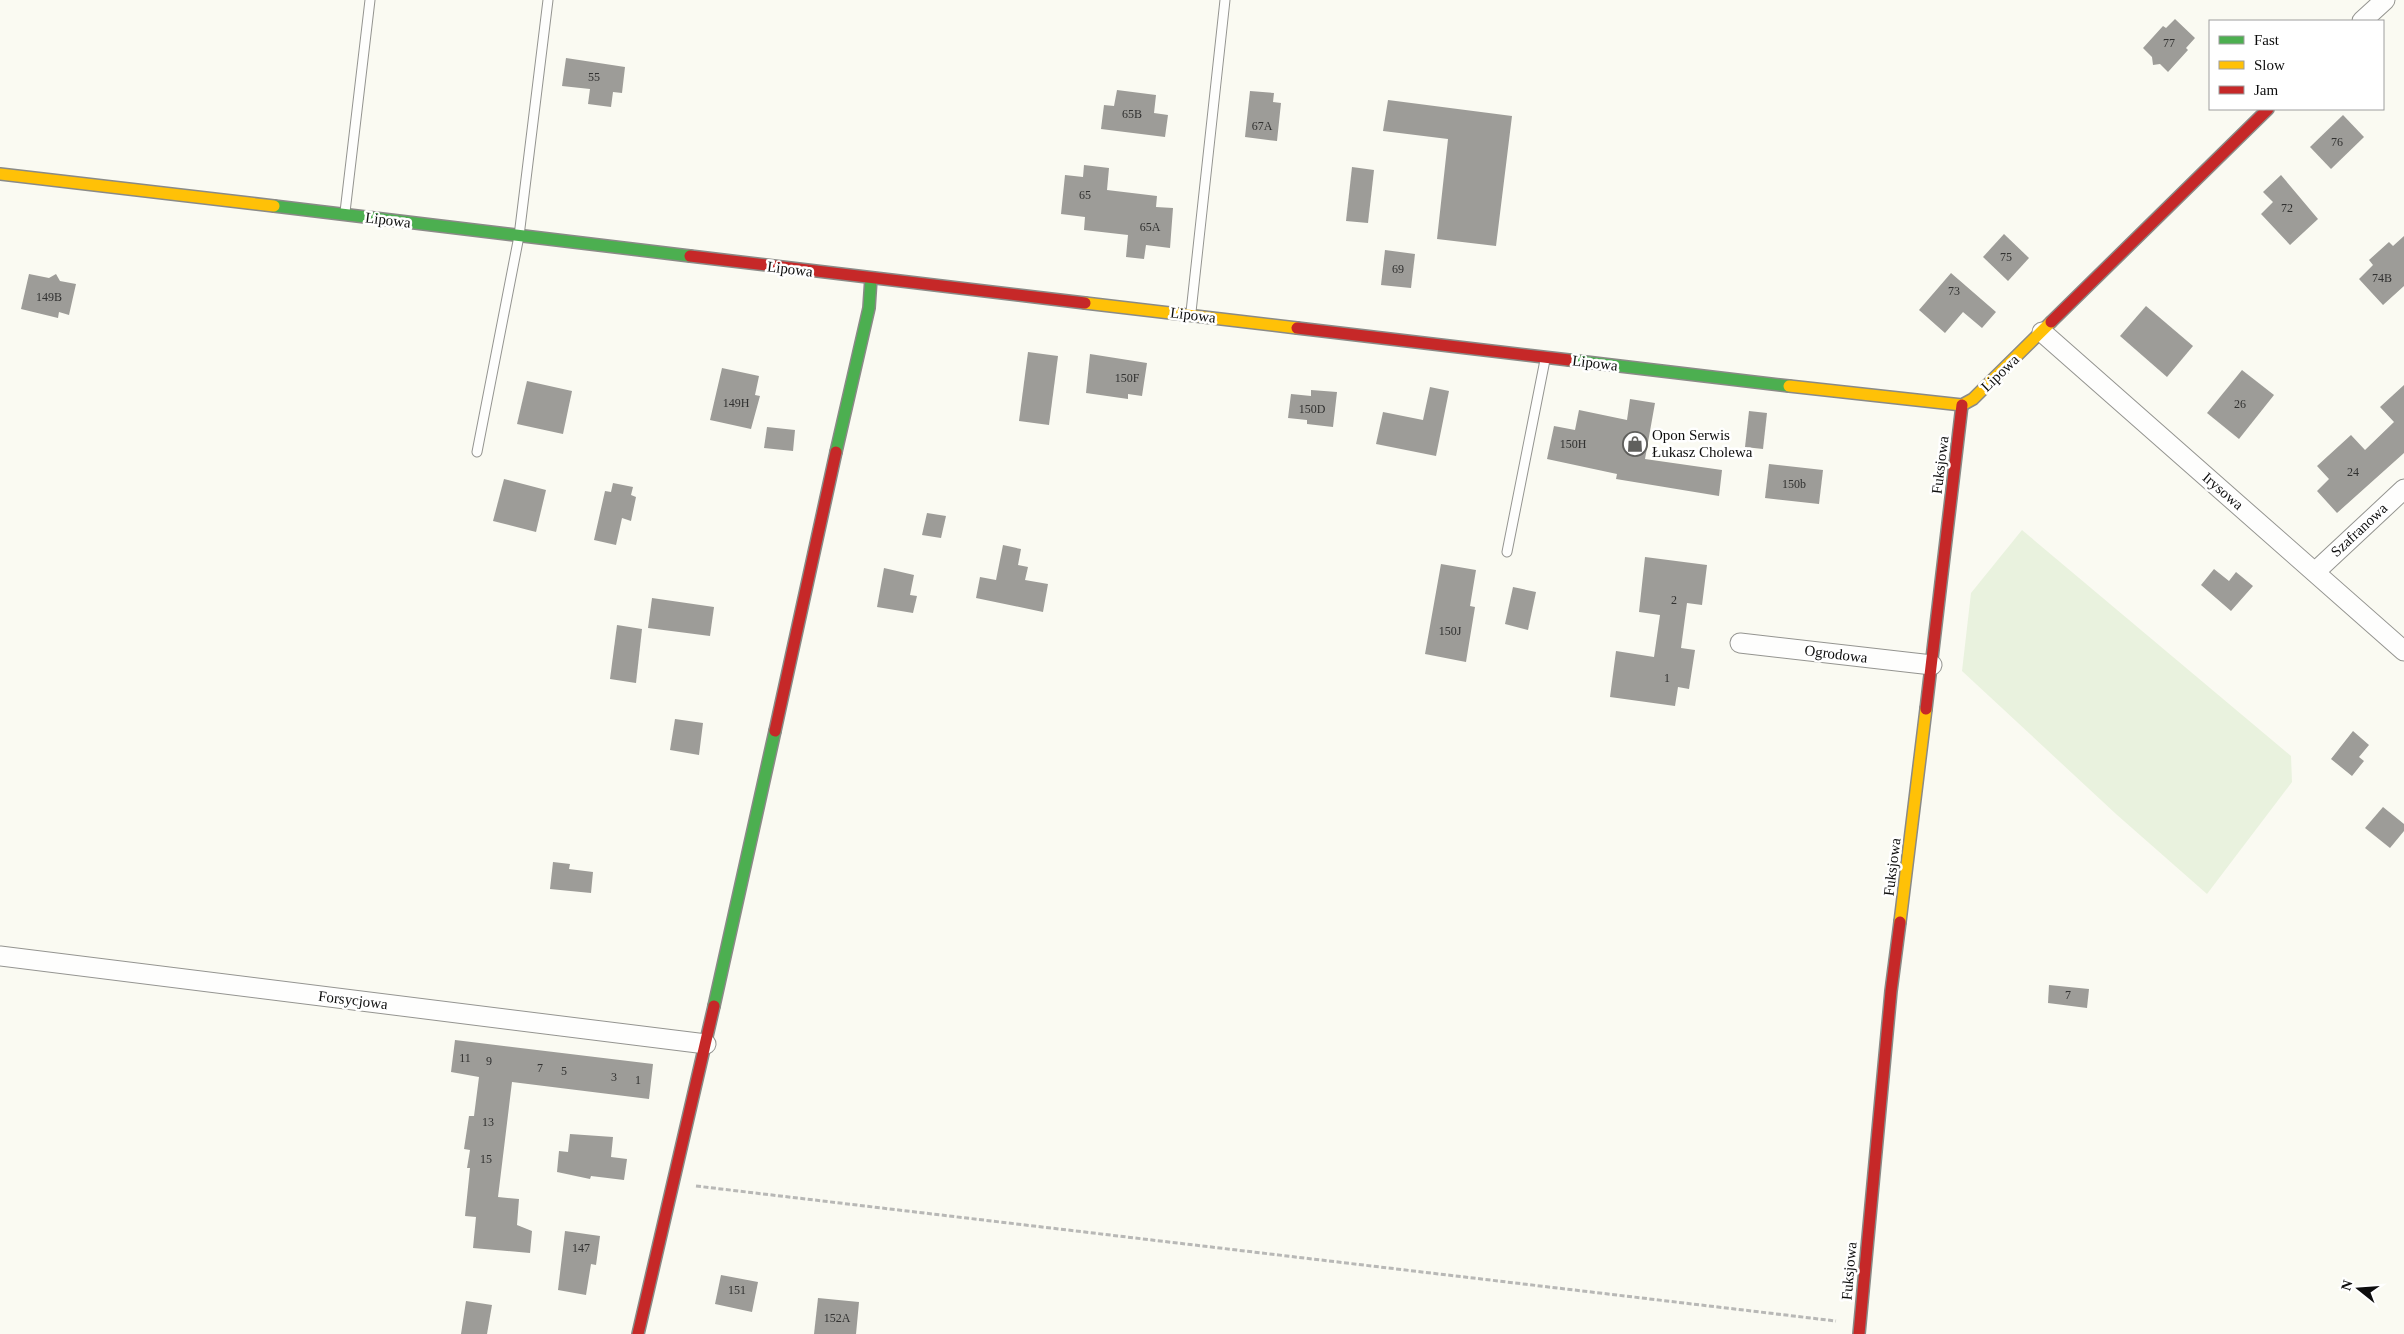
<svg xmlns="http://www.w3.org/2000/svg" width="2404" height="1334" font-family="Georgia,serif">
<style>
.pitch{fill:#e9f2de}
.building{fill:#9d9c98}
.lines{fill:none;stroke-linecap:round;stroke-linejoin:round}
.lane-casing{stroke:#949490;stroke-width:11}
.street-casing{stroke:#949490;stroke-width:21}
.fast-casing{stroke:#8a8a87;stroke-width:14}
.slow-casing{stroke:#8a8a87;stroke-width:14}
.jam-casing{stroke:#8a8a87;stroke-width:14}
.path{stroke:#b8b8b6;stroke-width:3;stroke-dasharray:5 2.5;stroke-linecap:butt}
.lane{stroke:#fefefd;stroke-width:9}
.street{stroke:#fefefd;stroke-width:19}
.fast{stroke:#4caf50;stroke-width:11}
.slow{stroke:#ffc107;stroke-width:11}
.jam{stroke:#c62828;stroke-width:11}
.labels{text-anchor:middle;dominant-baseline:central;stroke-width:5;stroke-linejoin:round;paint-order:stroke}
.number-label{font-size:12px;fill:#313130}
.street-label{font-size:15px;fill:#0d0d0d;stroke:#fff}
.poi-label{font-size:15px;fill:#0d0d0d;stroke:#fff;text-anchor:start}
</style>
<rect width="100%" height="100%" fill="#fafaf2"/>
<!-- pitch -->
<path class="pitch" d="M2022 530 2291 756 2292 782 2207 894 2116 814 1962 671 1971 593Z"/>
<!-- building -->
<g class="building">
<path d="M2175 19 2195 38 2186 48 2188 50 2168 72 2160 64 2153 65 2152 57 2143 48 2163 26 2166 28Z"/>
<path d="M566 58 625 67 622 93 613 92 611 107 588 104 590 89 562 86Z"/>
<path d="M1117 90 1156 95 1154 113 1168 115 1165 137 1101 129 1104 105 1114 106Z"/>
<path d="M1250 91 1274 93 1273 102 1281 103 1277 141 1245 137Z"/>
<path d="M1388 100 1512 116 1496 246 1437 239 1448 139 1383 131Z"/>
<path d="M2343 115 2364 137 2331 169 2310 147Z"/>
<path d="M1084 165 1109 168 1107 190 1157 196 1156 207 1173 208 1170 248 1146 245 1144 259 1126 257 1128 235 1084 230 1085 217 1061 214 1065 175 1083 177Z"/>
<path d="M1352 167 1374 170 1368 223 1346 221Z"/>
<path d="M2281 175 2318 219 2290 245 2261 214 2273 202 2263 192Z"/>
<path d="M2004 234 2029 258 2008 281 1983 257Z"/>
<path d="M2404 236V286L2383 305 2359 279 2373 265 2369 260 2389 242 2393 246Z"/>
<path d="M1385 250 1415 254 1411 288 1381 285Z"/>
<path d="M1951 273 1996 312 1982 328 1963 312 1945 333 1919 310Z"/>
<path d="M29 274 49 278 56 274 60 281 76 284 69 315 59 312 58 318 21 309Z"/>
<path d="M2146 306 2193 346 2167 377 2120 336Z"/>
<path d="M1028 352 1058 356 1049 425 1019 421Z"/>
<path d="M1090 354 1147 363 1142 396 1128 394V399L1086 393Z"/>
<path d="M722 368 759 376 755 395 760 396 751 429 710 420Z"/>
<path d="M2242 370 2274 395 2239 439 2207 413Z"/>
<path d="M527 381 572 391 563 434 517 424Z"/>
<path d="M2404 385V453L2337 513 2317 491 2329 479 2317 466 2351 435 2365 450 2394 422 2380 407Z"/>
<path d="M1430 387 1449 391 1436 456 1376 444 1383 412 1423 420Z"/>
<path d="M1311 390 1337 392 1333 427 1307 424V420L1288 418 1291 394 1311 396Z"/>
<path d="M1630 399 1655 403 1645 459 1722 470 1719 496 1616 479 1617 474 1547 459 1554 426 1575 430 1579 410 1627 420Z"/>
<path d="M1749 411 1767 413 1763 449 1745 447Z"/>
<path d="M767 427 795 430 793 451 764 448Z"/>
<path d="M1769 464 1823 470 1819 504 1765 498Z"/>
<path d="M504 479 546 490 536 532 493 521Z"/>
<path d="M613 483 633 487 631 495 636 497 631 521 622 518 616 545 594 540 605 491 611 492Z"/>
<path d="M927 513 946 516 941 538 922 535Z"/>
<path d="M1003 545 1021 549 1018 565 1028 567 1025 580 1048 584 1043 612 976 598 980 577 996 580Z"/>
<path d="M1645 557 1707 565 1702 605 1687 603 1681 648 1695 650 1689 689 1678 687 1675 706 1610 697 1616 651 1654 657 1660 615 1639 612Z"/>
<path d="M1441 564 1476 570 1470 606 1475 607 1466 662 1425 654Z"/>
<path d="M884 568 914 575 910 595 917 596 913 613 877 607Z"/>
<path d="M2214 569 2229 581 2236 572 2253 586 2231 611 2201 585Z"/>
<path d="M1513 587 1536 592 1528 630 1505 624Z"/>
<path d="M652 598 714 607 710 636 648 628Z"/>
<path d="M617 625 642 629 636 683 610 679Z"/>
<path d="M675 719 703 723 699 755 670 750Z"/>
<path d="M2353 731 2369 745 2359 757 2364 761 2352 776 2331 759Z"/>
<path d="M2383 807 2404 824V831L2390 848 2365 828Z"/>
<path d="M553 862 570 864 569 869 593 872 591 893 550 889Z"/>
<path d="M2049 985 2089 989 2087 1008 2048 1003Z"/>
<path d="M455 1040 653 1064 649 1099 512 1082 498 1197 519 1199 517 1225 532 1231 530 1253 473 1248 476 1217 465 1216 470 1168H467L470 1150 464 1149 469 1116H474L479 1077 451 1072Z"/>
<path d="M570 1134 613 1137 611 1157 627 1159 624 1180 591 1176 590 1179 557 1172 559 1151 568 1152Z"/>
<path d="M565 1231 600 1236 596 1265 591 1264 586 1295 558 1290Z"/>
<path d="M721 1275 758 1282 752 1312 715 1304Z"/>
<path d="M818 1298 859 1302 856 1334H814Z"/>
<path d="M466 1301 492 1305 487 1334H461Z"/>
</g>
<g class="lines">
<defs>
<g id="lane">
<path d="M345 212 370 0"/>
<path d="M1191 312 1225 0"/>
<path d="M477 452 519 236 548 0"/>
<path d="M1507 552 1545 360"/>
</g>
<g id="street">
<path d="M2362 21 2385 0"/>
<path d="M2042 332 2404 651"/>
<path d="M2315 572 2404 489"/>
<path d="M1740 643 1932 665"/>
<path d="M0 956 706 1044"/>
</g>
<g id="fast">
<path d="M274 206 690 256"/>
<path d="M1569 360 1789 386"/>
<path d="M836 452 869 308 871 278"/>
<path d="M714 1006 775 731"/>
</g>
<g id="slow">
<path d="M0 174 274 206"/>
<path d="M1085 303 1297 328"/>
<path d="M1789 386 1962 405 1973 399 2051 322"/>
<path d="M1900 922 1926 709"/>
</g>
<g id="jam">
<path d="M690 256 1085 303"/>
<path d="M2051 322 2268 109"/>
<path d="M1297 328 1569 360"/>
<path d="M1926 709 1962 405"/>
<path d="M775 731 836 452"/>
<path d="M638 1334 714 1006"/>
<path d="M1859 1334 1891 991 1900 922"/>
</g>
</defs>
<!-- lane casing -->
<use href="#lane" class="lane-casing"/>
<!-- street casing -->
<use href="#street" class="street-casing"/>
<!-- fast casing -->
<use href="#fast" class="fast-casing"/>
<!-- slow casing -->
<use href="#slow" class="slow-casing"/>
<!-- jam casing -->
<use href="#jam" class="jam-casing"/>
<!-- path -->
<path class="path" d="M696 1186 1836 1321"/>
<!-- lane -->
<use href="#lane" class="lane"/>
<!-- street -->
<use href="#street" class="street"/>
<!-- fast -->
<use href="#fast" class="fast"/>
<!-- slow -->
<use href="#slow" class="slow"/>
<!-- jam -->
<use href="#jam" class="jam"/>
</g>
<!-- icons -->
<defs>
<symbol id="shop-ring" viewBox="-11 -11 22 22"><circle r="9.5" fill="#fff" stroke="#60605d" stroke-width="1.5"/><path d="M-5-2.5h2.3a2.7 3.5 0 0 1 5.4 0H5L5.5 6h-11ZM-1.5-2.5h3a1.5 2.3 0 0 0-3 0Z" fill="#60605d"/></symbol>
</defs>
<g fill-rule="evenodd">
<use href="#shop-ring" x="1621" y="430" width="28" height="28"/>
</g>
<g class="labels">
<!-- number labels -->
<g class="number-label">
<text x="2169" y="43">77</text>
<text x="594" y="77">55</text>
<text x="1132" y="114">65B</text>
<text x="1262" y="126">67A</text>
<text x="2337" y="142">76</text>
<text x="1085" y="195">65</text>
<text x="2287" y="208">72</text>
<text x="1150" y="227">65A</text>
<text x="2006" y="257">75</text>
<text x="1398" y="269">69</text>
<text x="2382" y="278">74B</text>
<text x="1954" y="291">73</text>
<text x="49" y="297">149B</text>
<text x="1127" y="378">150F</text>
<text x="736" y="403">149H</text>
<text x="2240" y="404">26</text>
<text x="1312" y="409">150D</text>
<text x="1573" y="444">150H</text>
<text x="2353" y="472">24</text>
<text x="1794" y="484">150b</text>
<text x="1674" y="600">2</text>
<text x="1450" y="631">150J</text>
<text x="1667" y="678">1</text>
<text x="2068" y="995">7</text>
<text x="465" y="1058">11</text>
<text x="489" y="1061">9</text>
<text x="540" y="1068">7</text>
<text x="564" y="1071">5</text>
<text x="614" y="1077">3</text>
<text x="638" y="1080">1</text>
<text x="488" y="1122">13</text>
<text x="486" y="1159">15</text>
<text x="581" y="1248">147</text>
<text x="737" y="1290">151</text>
<text x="837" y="1318">152A</text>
</g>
<!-- street labels -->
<g class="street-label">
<text transform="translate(388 220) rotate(7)">Lipowa</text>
<text transform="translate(790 269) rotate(7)">Lipowa</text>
<text transform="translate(1193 315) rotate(7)">Lipowa</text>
<text transform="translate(1595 363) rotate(7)">Lipowa</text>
<text transform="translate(2000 373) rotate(-44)">Lipowa</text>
<text transform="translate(1940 465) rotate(-83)">Fuksjowa</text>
<text transform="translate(2223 491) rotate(41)">Irysowa</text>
<text transform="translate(2359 530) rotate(-43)">Szafranowa</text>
<text transform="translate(1836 654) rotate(7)">Ogrodowa</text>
<text transform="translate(1892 867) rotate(-83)">Fuksjowa</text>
<text transform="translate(353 1000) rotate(7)">Forsycjowa</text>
<text transform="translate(1849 1271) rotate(-85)">Fuksjowa</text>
</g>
<!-- poi labels -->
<g class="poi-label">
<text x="1652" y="435">Opon Serwis<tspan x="1652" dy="17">Łukasz Cholewa</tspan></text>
</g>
</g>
<!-- legend -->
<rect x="2209" y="20" width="175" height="90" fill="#ffffff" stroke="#9e9e9e"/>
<rect x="2219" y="36" width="25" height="8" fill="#4caf50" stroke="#9e9e9e"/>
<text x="2254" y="45" font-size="15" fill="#0d0d0d">Fast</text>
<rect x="2219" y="61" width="25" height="8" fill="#ffc107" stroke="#9e9e9e"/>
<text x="2254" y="70" font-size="15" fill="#0d0d0d">Slow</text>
<rect x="2219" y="86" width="25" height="8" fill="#c62828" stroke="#9e9e9e"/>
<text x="2254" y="95" font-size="15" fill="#0d0d0d">Jam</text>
<!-- north arrow -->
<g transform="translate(2359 1289) rotate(287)" stroke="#ffffff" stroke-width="4" paint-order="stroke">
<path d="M0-4L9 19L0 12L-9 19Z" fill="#0d0d0d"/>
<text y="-8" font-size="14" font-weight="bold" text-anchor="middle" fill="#0d0d0d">N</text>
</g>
</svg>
